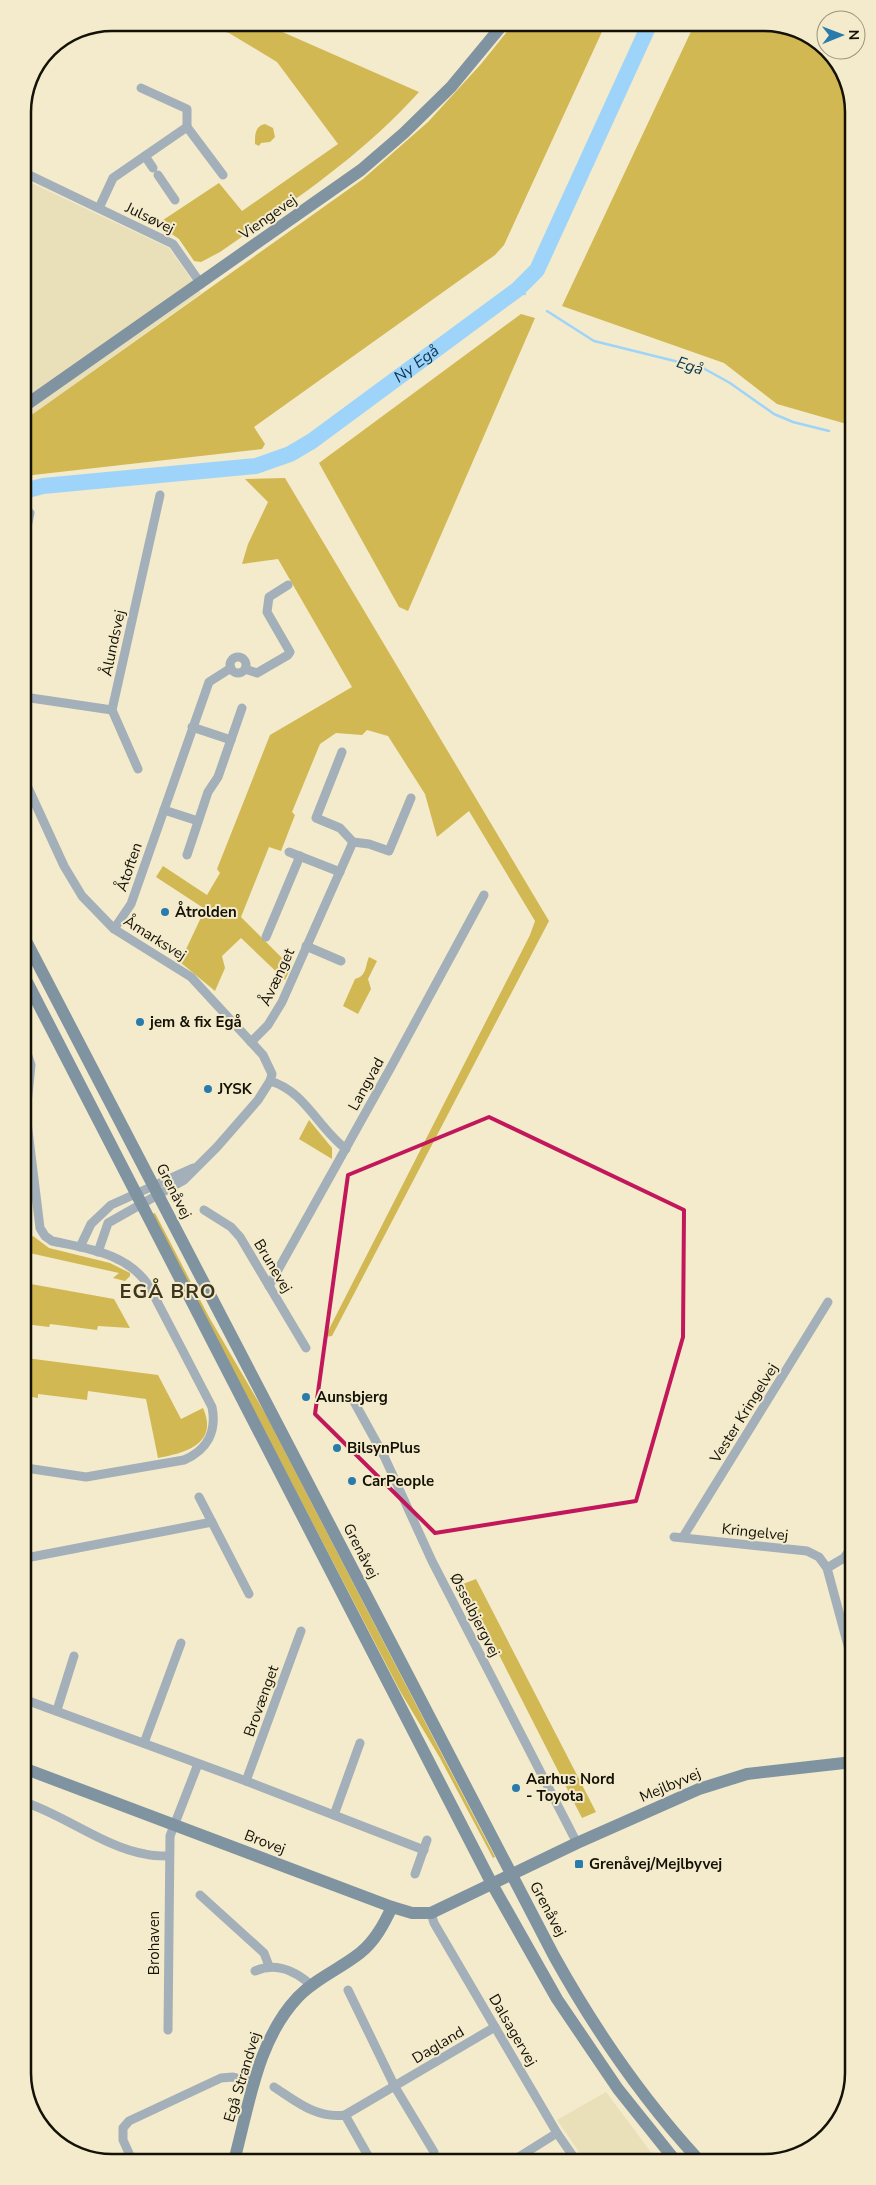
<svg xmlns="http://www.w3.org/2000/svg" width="876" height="2185" font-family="'Nunito Sans',sans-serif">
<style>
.built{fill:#e9dfb8}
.green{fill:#d2b853}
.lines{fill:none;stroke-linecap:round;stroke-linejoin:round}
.stream{stroke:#9fd4fa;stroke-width:2.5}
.river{stroke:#9fd4fa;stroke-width:16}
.street{stroke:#a3afb9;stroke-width:9}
.secondary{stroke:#8093a0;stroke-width:12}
.marked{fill:none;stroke:#c2185b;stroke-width:4;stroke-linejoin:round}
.poi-dot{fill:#297bab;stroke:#f3ebcb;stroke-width:2}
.labels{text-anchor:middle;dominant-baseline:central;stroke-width:4;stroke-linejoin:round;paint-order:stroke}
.street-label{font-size:15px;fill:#141106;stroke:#f3ebcb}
.poi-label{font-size:15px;font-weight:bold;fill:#141106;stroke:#f3ebcb;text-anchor:start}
.water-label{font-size:16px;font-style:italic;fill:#0a344d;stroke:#f3ebcb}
.district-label{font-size:20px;font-weight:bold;letter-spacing:1px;fill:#3d361c;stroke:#f3ebcb}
.rim{fill:none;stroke:#141106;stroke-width:2.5}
</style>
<rect width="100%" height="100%" fill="#f3ebcb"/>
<!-- built -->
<g class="built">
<path d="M23 179 169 248 201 293 23 421Z"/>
<path d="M606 2092 656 2159H584L557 2120Z"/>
</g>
<!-- green -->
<g class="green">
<path d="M199 23H262L419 92C361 157 290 203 220 252L201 262 194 261 179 239 157 224 219 183 242 211 338 144 277 62 229 33Z"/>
<path d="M514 23H606L504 245 495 255 254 427 265 444 262 449 33 475 24 480 23 421 363 179 428 122 481 64Z"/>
<path d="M695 23H770L818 41 849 84 850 425 777 404 724 363 562 306Z"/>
<path d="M265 124 273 128 275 137 270 142 261 143 259 146 255 144C255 135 255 126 265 124Z"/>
<path d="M521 314 535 318 408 611 399 607 319 463Z"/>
<path d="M285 478 549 921 332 1336 325 1337 530 935 535 921 469 811 437 837 425 794 388 736 367 730 362 735 336 733 320 744 292 812 295 815 281 851 269 847 241 917 291 967 285 980 241 938 222 956 225 968 215 991 180 962 205 909 156 877 163 866 207 895 220 873 217 869 270 735 352 687 278 559 242 564 248 544 268 502 245 479Z"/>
<path d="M369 957 377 961 368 979 371 989 358 1014 343 1006 355 979C367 976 365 966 369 957Z"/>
<path d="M309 1120 332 1148V1159L299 1139Z"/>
<path d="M155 1213 209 1317 266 1415 495 1857 493 1858 440 1758 400 1691 152 1214Z"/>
<path d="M33 1236 49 1248 110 1263 130 1273V1276L125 1281 113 1278 119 1273 25 1252V1240Z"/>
<path d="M25 1283 114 1299 130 1328 98 1326 97 1330 50 1324 49 1327 25 1324Z"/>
<path d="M26 1358 158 1375 181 1419 203 1408C219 1444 185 1453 158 1458L146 1399 88 1391 87 1400 38 1394V1398L26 1396Z"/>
<path d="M476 1579 596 1812 582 1818 463 1584Z"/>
</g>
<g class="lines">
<!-- stream -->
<g class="stream">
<path d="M518 289 525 294"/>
<path d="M547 311 594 341 703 368 730 383 774 414 793 422 829 431"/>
<path d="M848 435 850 436"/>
</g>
<!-- river -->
<path class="river" id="s1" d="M24 491 43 486 256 466 290 454 312 441 518 289 537 270 650 23"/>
<!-- street -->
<g class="street">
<path d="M141 88 187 109V127L223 175"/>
<path d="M145 156 153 168"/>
<path d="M23 172 173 244 201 284"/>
<path d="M158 175 175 200"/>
<path d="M99 208 113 178 187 127"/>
<path d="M24 541 30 513"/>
<circle cx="238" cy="665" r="8"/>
<path d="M245 669 257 673 288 655 290 652 267 612 269 597 288 585"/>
<path d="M24 697 112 710 160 495"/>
<path d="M112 710 138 769"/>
<path d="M192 727 231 740"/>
<path d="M342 752 316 818 340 828 353 842 369 844 389 851 411 798"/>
<path d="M24 779 64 866 82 896 114 929 191 977 263 1055 272 1074 270 1081 258 1100 217 1147 184 1180 108 1223 98 1252"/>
<path d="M164 810 198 821"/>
<path d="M289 852 340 872"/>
<path d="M187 855 208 792 218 777 242 708"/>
<path d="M114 929 131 904 209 682 231 668"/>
<path d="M266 937 300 856"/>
<path d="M306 946 341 961"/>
<path d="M251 1042 268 1025 282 1002 353 842"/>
<path d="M25 1047 31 1065 26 1114 40 1228 45 1236 52 1241C89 1249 127 1253 149 1286L212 1407C217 1432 207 1450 184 1460L86 1477 26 1468"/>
<path d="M270 1081C305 1091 318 1128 346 1149"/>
<path d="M204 1210 231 1227 240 1237 306 1348"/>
<path d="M80 1247 91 1224 111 1205 193 1168"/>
<path d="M269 1286 391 1067 484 895"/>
<path d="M352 1398 384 1456 432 1561 577 1843"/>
<path d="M199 1497 249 1594"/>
<path d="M674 1537 807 1551 819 1557 827 1568 853 1664"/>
<path d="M683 1537 828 1302"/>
<path d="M26 1558 212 1522"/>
<path d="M827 1568 844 1558 852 1547"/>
<path d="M26 1700 246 1781 424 1850"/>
<path d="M57 1710 74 1656"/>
<path d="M144 1743 181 1643"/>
<path d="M246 1781 301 1631"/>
<path d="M27 1803C65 1816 107 1848 145 1854 152 1856 160 1856 168 1856"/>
<path d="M334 1815 360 1743"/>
<path d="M415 1874 427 1840"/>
<path d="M200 1895 264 1953 269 1966"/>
<path d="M431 1913 434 1923 557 2133 575 2159"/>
<path d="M255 1971C276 1962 294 1970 311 1985"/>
<path d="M348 1990 395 2087 434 2152"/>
<path d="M168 2030 170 1836 198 1764"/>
<path d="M274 2087C297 2102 317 2119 345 2115L495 2027"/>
<path d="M345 2115 371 2161"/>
<path d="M514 2160 557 2133"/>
<path d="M133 2162 123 2140V2128L129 2121 221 2078 233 2077 255 2083"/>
</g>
<!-- secondary -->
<g class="secondary">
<path d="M23 407 361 170 404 133 451 87 504 23"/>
<path d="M25 939 554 1956C594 2028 641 2097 697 2158"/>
<path d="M25 978 492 1884 557 1999 618 2089 674 2159"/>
<path d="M26 1769 392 1907 412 1913H431L577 1843 699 1789 747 1774 853 1762"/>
<path d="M234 2161C249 2106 257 2040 298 1997 316 1978 340 1969 360 1953 375 1941 384 1924 392 1907"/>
</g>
</g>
<!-- marked area -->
<path class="marked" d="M489 1117 684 1210 683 1337 636 1501 435 1533 315 1414 348 1175Z"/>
<!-- markers -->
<g class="poi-dot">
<circle cx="165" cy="912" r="5"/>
<circle cx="140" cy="1022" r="5"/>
<circle cx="208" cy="1089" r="5"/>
<circle cx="306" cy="1397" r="5"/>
<circle cx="337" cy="1448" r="5"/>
<circle cx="352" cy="1481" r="5"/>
<circle cx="516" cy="1788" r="5"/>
<rect x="574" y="1859" width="10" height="10" rx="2.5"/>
</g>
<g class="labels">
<!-- street labels -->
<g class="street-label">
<text transform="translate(268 217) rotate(-35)">Viengevej</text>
<text transform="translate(150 218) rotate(26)">Julsøvej</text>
<text transform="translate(113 643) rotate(-78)">Ålundsvej</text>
<text transform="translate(129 867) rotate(-71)">Åtoften</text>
<text transform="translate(155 938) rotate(32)">Åmarksvej</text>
<text transform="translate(277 977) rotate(-65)">Åvænget</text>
<text transform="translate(366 1084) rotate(-61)">Langvad</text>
<text transform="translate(174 1191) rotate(63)">Grenåvej</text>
<text transform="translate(273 1266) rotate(59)">Brunevej</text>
<text transform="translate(744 1413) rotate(-58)">Vester Kringelvej</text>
<text transform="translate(755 1532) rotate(6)">Kringelvej</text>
<text transform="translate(361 1551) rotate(63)">Grenåvej</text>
<text transform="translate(475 1615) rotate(63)">Øsselbjergvej</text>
<text transform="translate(261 1701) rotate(-70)">Brovænget</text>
<text transform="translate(670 1785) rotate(-23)">Mejlbyvej</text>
<text transform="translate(265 1842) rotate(21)">Brovej</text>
<text transform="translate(548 1909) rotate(62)">Grenåvej</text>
<text transform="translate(154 1943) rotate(-90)">Brohaven</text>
<text transform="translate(513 2030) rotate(60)">Dalsagervej</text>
<text transform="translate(438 2045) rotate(-31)">Dagland</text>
<text transform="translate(242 2077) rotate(-73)">Egå Strandvej</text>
</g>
<!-- poi labels -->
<g class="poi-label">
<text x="175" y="912">Åtrolden</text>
<text x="150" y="1022">jem &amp; fix Egå</text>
<text x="218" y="1089">JYSK</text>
<text x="316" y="1397">Aunsbjerg</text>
<text x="347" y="1448">BilsynPlus</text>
<text x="362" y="1481">CarPeople</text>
<text x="526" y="1779">Aarhus Nord<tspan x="526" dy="17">- Toyota</tspan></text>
<text x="589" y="1864">Grenåvej/Mejlbyvej</text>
</g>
<!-- water labels -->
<g class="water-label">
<text stroke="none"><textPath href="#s1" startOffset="425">Ny Egå</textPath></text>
<text transform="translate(690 366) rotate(18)">Egå</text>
</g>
<!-- district labels -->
<g class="district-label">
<text x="168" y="1291">EGÅ BRO</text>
</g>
</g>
<!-- crop -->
<path d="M0 0H876V2185H0ZM112 31H764A81 81 0 0 1 845 112V2073A81 81 0 0 1 764 2154H112A81 81 0 0 1 31 2073V112A81 81 0 0 1 112 31Z" fill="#f3ebcb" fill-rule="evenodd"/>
<path class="rim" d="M112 31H764A81 81 0 0 1 845 112V2073A81 81 0 0 1 764 2154H112A81 81 0 0 1 31 2073V112A81 81 0 0 1 112 31Z"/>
<!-- north arrow -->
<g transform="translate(841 35) rotate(89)"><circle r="24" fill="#f3ebcb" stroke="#9a947c"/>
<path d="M0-4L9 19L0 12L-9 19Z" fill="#297bab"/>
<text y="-8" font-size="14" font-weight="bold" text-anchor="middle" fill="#141106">N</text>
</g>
</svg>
